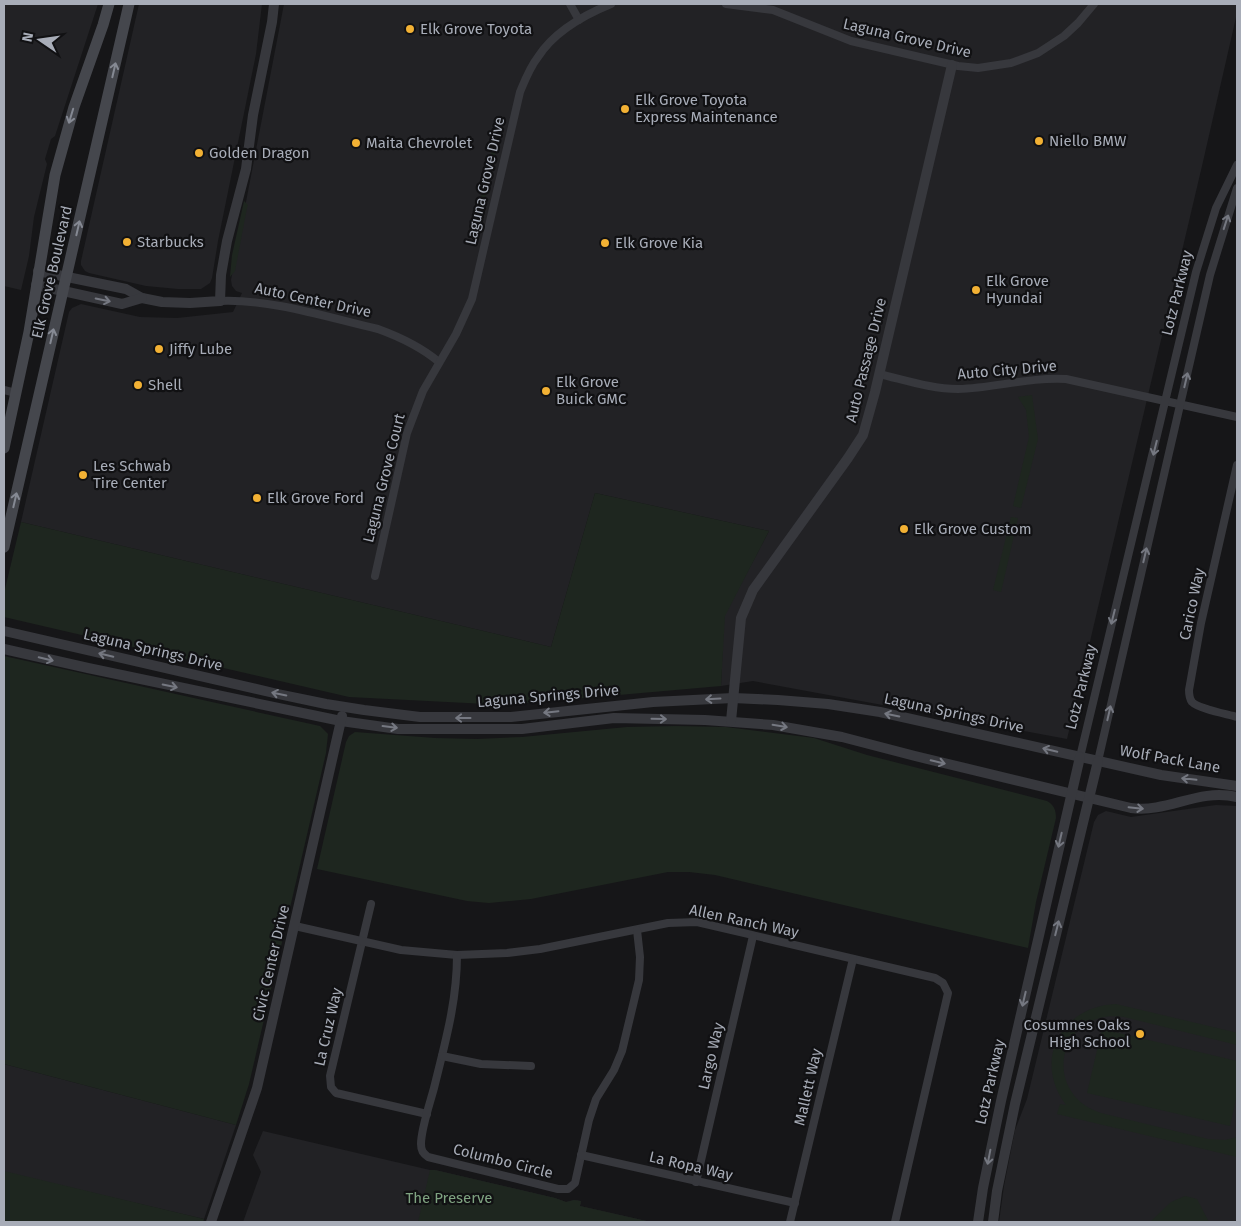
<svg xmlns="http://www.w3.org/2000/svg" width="1241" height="1226" font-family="'Fira Sans',sans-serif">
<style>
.built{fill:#222225}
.green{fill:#1e261f}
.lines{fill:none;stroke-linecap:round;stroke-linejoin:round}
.minor{stroke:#37383d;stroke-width:8}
.tertiary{stroke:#37383d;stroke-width:10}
.secondary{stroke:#45474d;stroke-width:11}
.oneway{stroke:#858993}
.oneway2{stroke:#757881}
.poi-dot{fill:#f2b134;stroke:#111113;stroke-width:2}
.labels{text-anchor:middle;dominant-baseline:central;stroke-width:4.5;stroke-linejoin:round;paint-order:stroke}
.poi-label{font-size:15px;fill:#a8adb8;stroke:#111113;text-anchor:start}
.street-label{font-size:15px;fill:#a8adb8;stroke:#111113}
.park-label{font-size:15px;fill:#7fa381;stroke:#111113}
</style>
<rect width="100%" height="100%" fill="#161618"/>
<!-- built -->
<g class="built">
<path d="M4 4H98L55 136 51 139 45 159 47 164 34 217 29 256 21 290 4 286Z"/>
<path d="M139 4H262L256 54 218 241 212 278 210 283 201 289H178L146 286 89 273 85 271 81 265V261Z"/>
<path d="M284 4H1237V13L1202 166 1067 739 753 681 721 686 724 616 769 531 595 493 551 647 21 522 69 312 72 308 81 304 140 317 177 318 233 312 242 293 236 291 232 286 231 280Z"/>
<path d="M1216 805 1237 806V1222H999L1004 1186 1015 1130 1027 1099 1094 822 1098 815 1106 811 1131 817Z"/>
<path d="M4 1064 236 1125 204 1219 4 1172Z"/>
<path d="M263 1131 430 1170H435L555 1198 566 1202 574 1200 581 1201 580 1206 651 1222H243L261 1172 253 1155Z"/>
</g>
<!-- green -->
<g class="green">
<path d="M502 123V124L477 234 474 227 497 127Z"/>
<path d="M244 201 248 205 247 208 235 271 230 277 232 255Z"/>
<path d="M1032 395 1038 439 1021 508 1013 506 1029 437 1026 410 1018 397Z"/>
<path d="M595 493 769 531 725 616 721 686 506 705 349 697 4 617V593L21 522 551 647Z"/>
<path d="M1011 517 1018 518 1001 592 993 590Z"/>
<path d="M4 656 320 726 328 734 326 753 249 1084 236 1125 4 1064Z"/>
<path d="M676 726 726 727 814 738 867 755 1047 801C1054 805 1056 810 1056 818L1036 902 1028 948 715 875 689 872H668L531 899 489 903 467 901 317 869 346 742 349 736 355 732 435 738 477 739 522 737 627 727Z"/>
<path d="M1116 1004 1234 1032 1237 1033V1045L1124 1017C1059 1007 1039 1093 1101 1113L1208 1139 1225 1140 1237 1137V1157L1057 1114 1060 1104 1066 1105C1032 1060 1062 1006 1116 1004Z"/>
<path d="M1102 1029 1237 1061V1094L1230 1126 1087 1093Z"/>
<path d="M430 1170H435L555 1198 566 1202 574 1200 581 1201 580 1206 651 1222H418Z"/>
<path d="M4 1171 204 1219 203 1222H4Z"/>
<path d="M1185 1196 1197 1199 1209 1222H1150L1171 1202Z"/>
</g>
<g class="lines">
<!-- minor -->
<g class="minor">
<path d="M570 4 579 20"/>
<path d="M726 4 773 10 851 41 958 66 978 68 1011 63 1038 53 1064 36 1078 23 1094 4"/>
<path d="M220 301C273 299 326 317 378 329 400 337 421 347 439 362"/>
<path d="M879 374C905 380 932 389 958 389 995 388 1029 377 1066 379L1237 417"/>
<path d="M4 390 16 393"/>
<path d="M1237 465 1201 623 1189 690C1189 694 1189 698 1192 702 1199 709 1227 714 1237 717"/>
<path d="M375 576 407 433 423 391 456 334 472 299 520 92C525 80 530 67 538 57 554 32 584 15 611 4"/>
<path d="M1080 757 1196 272 1216 208 1237 165"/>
<path d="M1098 761 1210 275 1237 188"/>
<path d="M371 904 330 1076 331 1087 336 1093 427 1114"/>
<path d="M295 926 401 950 457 955 507 953 540 949 668 923 697 922 935 978 943 983 948 993 895 1222"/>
<path d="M457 955C457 1002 445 1043 434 1088 430 1103 421 1129 421 1144 421 1151 423 1153 428 1157L558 1189H568L575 1183 589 1120 596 1099 614 1070 622 1051 639 980 640 957 637 930"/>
<path d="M442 1056 481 1064 531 1066"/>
<path d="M581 1155 795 1203"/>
<path d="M696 1182 753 936"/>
<path d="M790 1222 853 959"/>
</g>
<!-- tertiary -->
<g class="tertiary">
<path d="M38 271 126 289 142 298 162 302 190 303 220 301 221 275 227 241 246 169 253 115 272 22 274 4"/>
<path d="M36 285 122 304 142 298"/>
<path d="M4 631 278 694 326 704 364 710 420 717H511L653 702 733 698 778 700 828 704 880 712 1161 775 1237 786"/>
<path d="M4 649 88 668 341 721 398 729H522L614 718 705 720 773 725 842 737 915 756 1131 808C1169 813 1197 788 1237 797"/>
<path d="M731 721 741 618 753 590 848 458 863 435 875 392 952 65"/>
<path d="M211 1222 257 1088 342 716"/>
<path d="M978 1222 983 1188 1001 1101 1080 757"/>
<path d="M993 1222 997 1191 1015 1104 1098 761"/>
</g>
<!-- secondary -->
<g class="secondary">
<path d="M4 448 29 332 55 175 74 107 103 25 109 4"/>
<path d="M4 547 129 4"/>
</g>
</g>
<!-- one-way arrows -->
<defs><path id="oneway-shaft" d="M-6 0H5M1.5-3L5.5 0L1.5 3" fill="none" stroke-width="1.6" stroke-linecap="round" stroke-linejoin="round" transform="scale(1.25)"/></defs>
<g class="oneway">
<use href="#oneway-shaft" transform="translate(114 70) rotate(-77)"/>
<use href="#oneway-shaft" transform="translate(71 116) rotate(107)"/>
<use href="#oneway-shaft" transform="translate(78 228) rotate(-77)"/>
<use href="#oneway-shaft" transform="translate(52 336) rotate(-77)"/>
<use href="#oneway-shaft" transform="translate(15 500) rotate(-77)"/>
</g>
<g class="oneway2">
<use href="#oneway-shaft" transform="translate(1226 222) rotate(-72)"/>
<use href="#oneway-shaft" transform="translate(103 300) rotate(12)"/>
<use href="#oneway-shaft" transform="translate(1186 380) rotate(-77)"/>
<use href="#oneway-shaft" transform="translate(1155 448) rotate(104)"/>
<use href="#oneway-shaft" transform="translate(1145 555) rotate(-77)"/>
<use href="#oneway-shaft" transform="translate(1113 617) rotate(104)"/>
<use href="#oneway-shaft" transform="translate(106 655) rotate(-167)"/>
<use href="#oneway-shaft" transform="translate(46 659) rotate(13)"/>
<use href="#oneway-shaft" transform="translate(170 686) rotate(12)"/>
<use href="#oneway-shaft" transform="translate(279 694) rotate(-168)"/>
<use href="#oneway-shaft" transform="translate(713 699) rotate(177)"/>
<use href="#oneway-shaft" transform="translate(551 712) rotate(174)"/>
<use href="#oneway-shaft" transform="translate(1109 713) rotate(-77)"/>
<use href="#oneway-shaft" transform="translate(892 715) rotate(-168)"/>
<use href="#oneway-shaft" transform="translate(463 718) rotate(180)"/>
<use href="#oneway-shaft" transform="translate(659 719) rotate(1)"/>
<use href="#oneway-shaft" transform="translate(780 726) rotate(9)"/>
<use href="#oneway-shaft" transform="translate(390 727) rotate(7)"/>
<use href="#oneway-shaft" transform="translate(1050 750) rotate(-167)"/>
<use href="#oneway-shaft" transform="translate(938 762) rotate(13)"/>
<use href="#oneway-shaft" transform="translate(1189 779) rotate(-174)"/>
<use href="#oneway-shaft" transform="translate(1136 808) rotate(6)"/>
<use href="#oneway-shaft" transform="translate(1060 840) rotate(103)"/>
<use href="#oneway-shaft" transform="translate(1057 928) rotate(-76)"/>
<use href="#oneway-shaft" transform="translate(1024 999) rotate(103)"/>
<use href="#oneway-shaft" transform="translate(989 1157) rotate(101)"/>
</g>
<!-- markers -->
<g class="poi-dot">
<circle cx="410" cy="29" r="5"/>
<circle cx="625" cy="109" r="5"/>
<circle cx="1039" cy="141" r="5"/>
<circle cx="356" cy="143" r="5"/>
<circle cx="199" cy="153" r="5"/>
<circle cx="127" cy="242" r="5"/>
<circle cx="605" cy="243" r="5"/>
<circle cx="976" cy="290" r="5"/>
<circle cx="159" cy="349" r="5"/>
<circle cx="138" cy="385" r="5"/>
<circle cx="546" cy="391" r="5"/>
<circle cx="83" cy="475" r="5"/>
<circle cx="257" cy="498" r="5"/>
<circle cx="904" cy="529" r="5"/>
<circle cx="1140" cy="1034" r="5"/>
</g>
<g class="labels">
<!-- poi labels -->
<g class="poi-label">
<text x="420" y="29">Elk Grove Toyota</text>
<text x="635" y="100">Elk Grove Toyota<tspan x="635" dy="17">Express Maintenance</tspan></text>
<text x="1049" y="141">Niello BMW</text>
<text x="366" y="143">Maita Chevrolet</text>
<text x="209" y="153">Golden Dragon</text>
<text x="137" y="242">Starbucks</text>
<text x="615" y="243">Elk Grove Kia</text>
<text x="986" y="281">Elk Grove<tspan x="986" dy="17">Hyundai</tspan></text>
<text x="169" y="349">Jiffy Lube</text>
<text x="556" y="382">Elk Grove<tspan x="556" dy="17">Buick GMC</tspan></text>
<text x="148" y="385">Shell</text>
<text x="93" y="466">Les Schwab<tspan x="93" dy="17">Tire Center</tspan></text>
<text x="267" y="498">Elk Grove Ford</text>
<text x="914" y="529">Elk Grove Custom</text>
<text x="1130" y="1025" text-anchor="end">Cosumnes Oaks<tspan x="1130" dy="17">High School</tspan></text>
</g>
<!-- street labels -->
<g class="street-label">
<text transform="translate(907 38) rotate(13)">Laguna Grove Drive</text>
<text transform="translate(485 181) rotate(-77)">Laguna Grove Drive</text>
<text transform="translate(52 272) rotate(-77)">Elk Grove Boulevard</text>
<text transform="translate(1177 293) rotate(-76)">Lotz Parkway</text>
<text transform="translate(313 300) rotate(12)">Auto Center Drive</text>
<text transform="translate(866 360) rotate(-76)">Auto Passage Drive</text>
<text transform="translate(1007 370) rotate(-5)">Auto City Drive</text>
<text transform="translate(384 478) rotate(-76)">Laguna Grove Court</text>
<text transform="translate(1192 604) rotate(-78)">Carico Way</text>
<text transform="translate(153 650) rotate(13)">Laguna Springs Drive</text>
<text transform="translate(1081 687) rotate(-76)">Lotz Parkway</text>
<text transform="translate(548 696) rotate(-5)">Laguna Springs Drive</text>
<text transform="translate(954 713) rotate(12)">Laguna Springs Drive</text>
<text transform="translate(1170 759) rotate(10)">Wolf Pack Lane</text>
<text transform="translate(744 921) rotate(12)">Allen Ranch Way</text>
<text transform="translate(271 963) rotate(-77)">Civic Center Drive</text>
<text transform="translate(328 1027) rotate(-77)">La Cruz Way</text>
<text transform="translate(711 1056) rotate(-77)">Largo Way</text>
<text transform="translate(990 1082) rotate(-77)">Lotz Parkway</text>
<text transform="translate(808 1087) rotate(-77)">Mallett Way</text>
<text transform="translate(503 1161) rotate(14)">Columbo Circle</text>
<text transform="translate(691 1166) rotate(13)">La Ropa Way</text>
</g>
<!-- park labels -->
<g class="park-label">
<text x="449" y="1198">The Preserve</text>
</g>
</g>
<!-- border -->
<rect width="1241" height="1226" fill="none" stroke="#a8adb8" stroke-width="10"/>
<!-- north arrow -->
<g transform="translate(40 40) rotate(283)" stroke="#111113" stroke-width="4" paint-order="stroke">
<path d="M0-4L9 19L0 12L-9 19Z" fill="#a8adb8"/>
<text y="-8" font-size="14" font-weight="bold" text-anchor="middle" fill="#a8adb8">N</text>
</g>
</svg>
